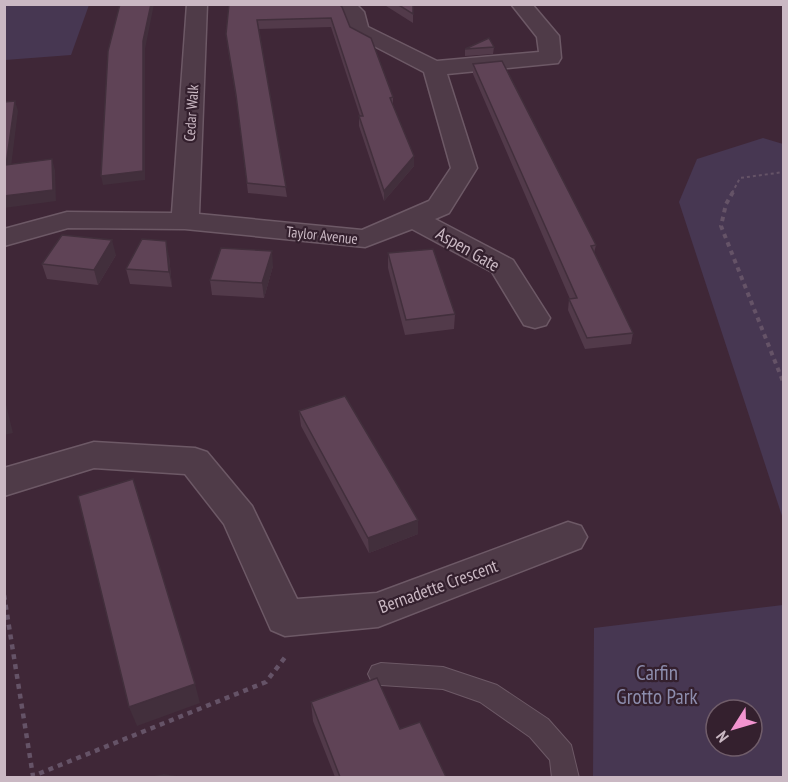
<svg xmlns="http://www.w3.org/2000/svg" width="788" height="782" font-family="'PT Sans Narrow',sans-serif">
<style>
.green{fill:#473752;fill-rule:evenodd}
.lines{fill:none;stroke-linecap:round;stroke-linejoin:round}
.lane-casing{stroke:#6d5966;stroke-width:2}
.street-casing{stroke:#6d5966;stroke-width:3}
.path-far2{stroke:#655367;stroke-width:2;stroke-dasharray:3 3;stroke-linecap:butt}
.path-far1{stroke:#655367;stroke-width:4;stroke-dasharray:4.5 4.5;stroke-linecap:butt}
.path{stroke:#655367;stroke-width:4.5;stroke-dasharray:5 5;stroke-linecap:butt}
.lane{fill:#4f3b48;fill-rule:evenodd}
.street{fill:#4f3b48;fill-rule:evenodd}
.wall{fill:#523a4a}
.shaded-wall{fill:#422f3c}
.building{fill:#5f4356;stroke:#422f3c;stroke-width:1.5}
.labels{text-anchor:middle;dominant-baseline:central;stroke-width:4.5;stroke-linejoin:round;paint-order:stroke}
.far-street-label{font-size:15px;fill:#cab8c3;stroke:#34202e}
.street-label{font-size:18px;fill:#cab8c3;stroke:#34202e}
.near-park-label{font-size:21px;fill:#8d8dad;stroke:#34202e}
</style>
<rect width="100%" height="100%" fill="#3f2737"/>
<!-- green -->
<g class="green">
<path d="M4 5H89L71 55 5 60Z"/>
<path d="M763 138 783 144V519L679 202 697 159Z"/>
<path d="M783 605V777H593L594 628ZM716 710H752V746H716Z"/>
</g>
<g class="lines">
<defs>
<path id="lane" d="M381 663 443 667 497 685 548 719 571 745 579 778H552L550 760 530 737 480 702 443 689 381 685 372 682 368 674 372 666Z"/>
<g id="street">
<path d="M187 4H207L199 214 362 230 429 201 451 168 424 72 351 34 344 15 331 4H356L364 12 368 27 437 61 539 52 537 37 511 4H532L559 36 561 58 558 63 447 74 477 168 449 213 435 219 513 260 550 318 546 325 535 328 524 325 492 272 412 229 365 247 185 229 68 228 4 246V229L67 212 172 213Z"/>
<path d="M94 442 195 448 207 452 252 506 297 599 377 593 568 522 581 526 587 537 581 548 378 627 285 636 271 630 224 524 185 474 94 468 4 496V468Z"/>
</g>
</defs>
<!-- lane casing -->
<use href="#lane" class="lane-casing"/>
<!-- street casing -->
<use href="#street" class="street-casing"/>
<!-- path-far2 -->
<path class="path-far2" d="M732 193 740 178 784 172"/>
<!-- path-far1 -->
<path class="path-far1" d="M733 192 726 204 721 226 784 384"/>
<!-- path -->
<path class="path" d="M4 595 33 776 266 682 286 656"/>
<!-- lane -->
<use href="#lane" class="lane"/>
<!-- street -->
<use href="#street" class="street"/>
</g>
<!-- wall -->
<g class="wall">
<path d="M229 4H339L350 27 393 97V105L414 166 384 201 359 126V116H360L331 27 259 29 287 197 248 193 237 104 227 43Z"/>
<path d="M383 4H413V23Z"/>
<path d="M494 47 493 54 465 56V49Z"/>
<path d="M473 64 596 245 594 253 633 333 631 344 585 349 568 310 569 299H570L473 74Z"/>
<path d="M388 253 455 314 454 329 405 335 388 268Z"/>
<path d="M116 255 98 285 47 279 42 264Z"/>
<path d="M169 256 172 287 130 284 126 269Z"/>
<path d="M273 266 264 298 212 295 210 280Z"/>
<path d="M299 411 418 534 369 553 301 426Z"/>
<path d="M311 702 400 729 446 777H335L313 721Z"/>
</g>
<!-- shaded-wall -->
<g class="shaded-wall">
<path d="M151 4H154L145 49V180L103 185 101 176 143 41Z"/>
<path d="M15 101 18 111 10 175 6 165Z"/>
<path d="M414 156V166L384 201V191Z"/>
<path d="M52 159 55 170 56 201 4 208V196Z"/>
<path d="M112 240 116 255 98 285 94 270Z"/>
<path d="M166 241 169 256 172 287 169 272Z"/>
<path d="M272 251 273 266 264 298 262 283Z"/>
<path d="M4 396 13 433 4 435Z"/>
<path d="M418 520V534L369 553 368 538Z"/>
<path d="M195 684 200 703 137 726 129 707Z"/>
</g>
<!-- building -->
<g class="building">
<path d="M120 4H151L143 41V171L101 176 108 51Z"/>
<path d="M229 4H339L342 7 350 27 371 38 393 97 390 98 414 156 384 191 359 116H363L331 18 257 20 286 187 247 183 236 95 226 34Z"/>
<path d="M397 4H413V14Z"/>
<path d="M489 38 494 47 465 49Z"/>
<path d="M502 61 596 245 591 246 633 333 587 338 569 299 577 298 473 64Z"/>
<path d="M15 101 6 165 52 159 53 190 4 196V102Z"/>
<path d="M62 235 112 240 94 270 42 264Z"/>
<path d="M142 239 166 241 169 272 126 269Z"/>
<path d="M221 248 272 251 262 283 210 280Z"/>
<path d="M433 249 455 314 406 320 388 253Z"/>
<path d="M345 396 418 520 368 538 299 411Z"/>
<path d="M133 479 195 684 129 707 78 496Z"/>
<path d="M377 678 400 729 420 722 446 777H340L311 702Z"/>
<path d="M164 775 178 777H153Z"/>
</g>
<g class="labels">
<!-- far-street labels -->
<g class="far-street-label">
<text transform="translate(191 113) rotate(-86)">Cedar Walk</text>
<text transform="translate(322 235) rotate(6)">Taylor Avenue</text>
</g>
<!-- street labels -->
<g class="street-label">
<text transform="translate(468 249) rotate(30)">Aspen Gate</text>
<text transform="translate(438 586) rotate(-20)">Bernadette Crescent</text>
</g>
<!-- near-park labels -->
<g class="near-park-label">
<text x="657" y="672">Carfin<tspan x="657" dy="24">Grotto Park</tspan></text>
</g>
</g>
<!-- border -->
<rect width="788" height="782" fill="none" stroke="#cab8c3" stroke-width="12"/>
<!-- north arrow -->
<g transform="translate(734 728) rotate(233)"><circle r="28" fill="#34202e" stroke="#705d6a" stroke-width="1.5"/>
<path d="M0-4.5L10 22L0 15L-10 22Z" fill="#f294d0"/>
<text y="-9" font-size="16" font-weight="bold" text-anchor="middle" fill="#cab8c3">N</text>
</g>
</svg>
